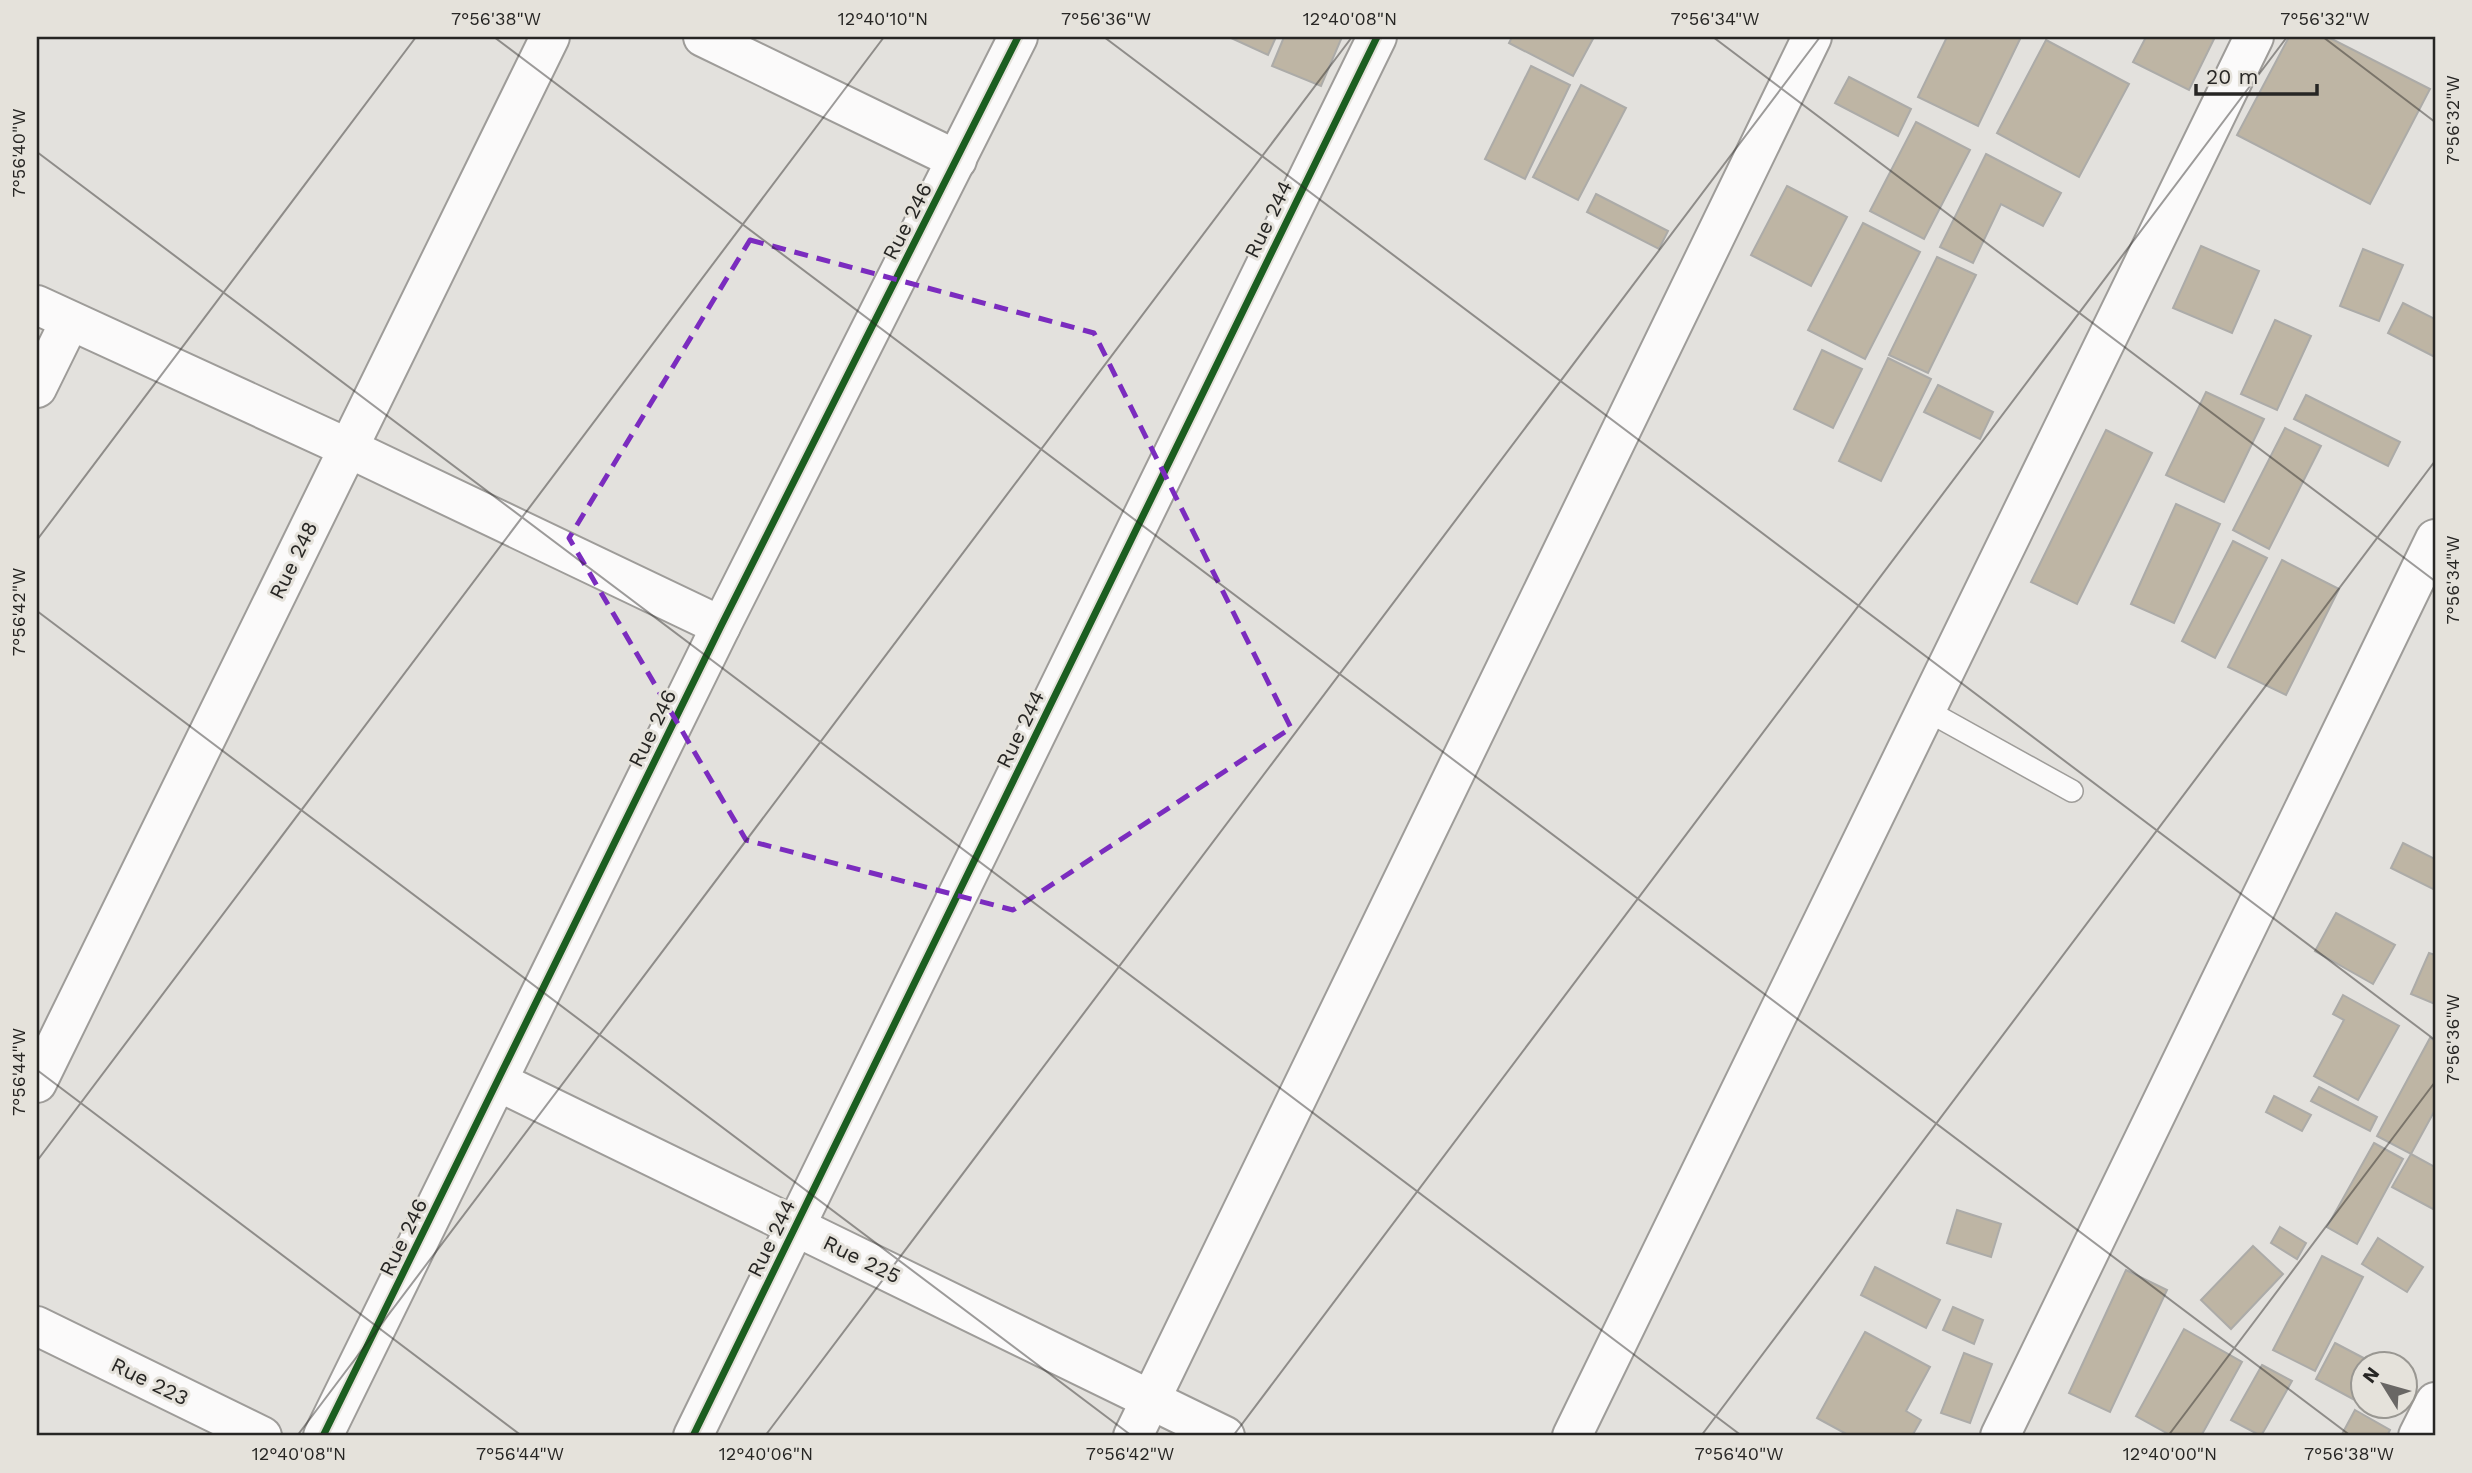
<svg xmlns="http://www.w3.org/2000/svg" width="2472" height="1473" font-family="'Work Sans',sans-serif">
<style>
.building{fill:#beb5a4;stroke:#acaba8;stroke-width:2}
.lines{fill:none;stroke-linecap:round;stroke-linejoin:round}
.service-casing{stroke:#9e9c99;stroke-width:24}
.minor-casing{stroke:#9e9c99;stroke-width:42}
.service{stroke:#fbfafa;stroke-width:21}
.minor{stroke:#fbfafa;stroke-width:38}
.cycleway-casing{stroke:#e5e2db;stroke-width:11}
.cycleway{stroke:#1b5e20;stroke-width:7}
.marked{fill:none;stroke:#7b2cbf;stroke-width:5;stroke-dasharray:14 9;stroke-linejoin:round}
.ticks{fill:none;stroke:#272624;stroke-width:2;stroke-opacity:0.45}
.labels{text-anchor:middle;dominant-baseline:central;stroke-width:6;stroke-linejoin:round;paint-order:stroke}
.street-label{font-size:21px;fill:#272624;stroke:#e5e2db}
.neatline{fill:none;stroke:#272624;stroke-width:2.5}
.ticks-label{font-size:18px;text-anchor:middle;fill:#272624}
</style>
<rect width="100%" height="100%" fill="#e3e1dd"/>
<!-- building -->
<g class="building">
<path d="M1229 37H1276L1268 55Z"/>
<path d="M1284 37H1342L1321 86 1272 66Z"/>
<path d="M1512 37H1594L1573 76 1509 43Z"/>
<path d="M1947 37H2021L1978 126 1918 97Z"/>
<path d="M2146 37H2215L2189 90 2133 62Z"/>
<path d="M2289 37H2328L2430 89 2370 204 2237 135Z"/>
<path d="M2046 40 2129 84 2079 177 1997 133Z"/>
<path d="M1531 66 1570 85 1525 179 1485 159Z"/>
<path d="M1849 77 1911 109 1898 136 1835 103Z"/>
<path d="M1581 85 1626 108 1578 200 1533 177Z"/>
<path d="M1916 122 1970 150 1924 239 1870 211Z"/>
<path d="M1986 154 2061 193 2043 226 2001 204 1973 263 1940 247Z"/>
<path d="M1787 186 1847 217 1811 286 1751 255Z"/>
<path d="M1596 194 1668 231 1659 249 1587 212Z"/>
<path d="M1863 223 1920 252 1865 359 1808 330Z"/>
<path d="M2201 246 2259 271 2232 333 2173 308Z"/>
<path d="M2363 249 2403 265 2379 321 2340 306Z"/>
<path d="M1937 257 1976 275 1928 373 1889 355Z"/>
<path d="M2403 303 2435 319V357L2388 333Z"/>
<path d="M2275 320 2311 336 2277 410 2241 394Z"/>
<path d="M1822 350 1862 369 1833 428 1794 409Z"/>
<path d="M1888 358 1931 379 1881 481 1839 461Z"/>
<path d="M1938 385 1993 412 1980 439 1924 412Z"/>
<path d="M2206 392 2264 419 2224 502 2166 475Z"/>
<path d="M2306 395 2400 442 2388 466 2294 419Z"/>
<path d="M2285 428 2321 446 2269 549 2233 530Z"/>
<path d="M2106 430 2152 453 2077 604 2031 582Z"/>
<path d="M2176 504 2220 524 2174 623 2131 604Z"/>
<path d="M2233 541 2267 558 2215 658 2182 641Z"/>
<path d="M2282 560 2339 589 2286 695 2228 667Z"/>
<path d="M2403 843 2435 859V890L2391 868Z"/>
<path d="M2336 913 2395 945 2373 984 2315 951Z"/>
<path d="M2429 953 2435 955V1004L2411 994Z"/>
<path d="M2343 995 2399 1026 2358 1100 2314 1076 2344 1020 2333 1014Z"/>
<path d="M2430 1038 2435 1041V1110L2411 1154 2377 1136Z"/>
<path d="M2319 1087 2377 1117 2370 1131 2311 1101Z"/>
<path d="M2274 1096 2311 1115 2302 1131 2266 1112Z"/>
<path d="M2374 1143 2403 1159 2357 1244 2327 1227Z"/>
<path d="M2411 1154 2435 1167V1210L2392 1187Z"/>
<path d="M1957 1210 2001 1224 1991 1257 1947 1243Z"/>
<path d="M2280 1227 2306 1243 2297 1259 2271 1243Z"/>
<path d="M2378 1238 2423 1267 2407 1292 2362 1264Z"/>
<path d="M2253 1246 2283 1274 2231 1329 2201 1300Z"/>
<path d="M2322 1256 2363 1277 2315 1371 2273 1350Z"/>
<path d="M1875 1267 1940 1300 1926 1328 1861 1295Z"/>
<path d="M2126 1270 2167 1290 2110 1412 2069 1393Z"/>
<path d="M1953 1307 1983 1320 1974 1344 1943 1330Z"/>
<path d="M2184 1329 2242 1362 2201 1436H2172L2136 1416Z"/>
<path d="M1865 1332 1930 1367 1906 1411 1921 1420 1912 1436H1850L1817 1418Z"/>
<path d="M2335 1343 2375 1364H2364V1405L2316 1379Z"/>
<path d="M1964 1353 1992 1364 1970 1423 1941 1413Z"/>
<path d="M2262 1365 2292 1381 2261 1436 2231 1420Z"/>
<path d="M2355 1410 2390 1430 2387 1436H2341Z"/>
</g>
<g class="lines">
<defs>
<path id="service" d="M1926 710 2072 791"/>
<g id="minor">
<path d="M703 37 957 160"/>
<path d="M37 305 348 448 721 626"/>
<path d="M37 388 70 321"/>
<path d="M499 1082 1225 1436"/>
<path d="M37 1083 550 37"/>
<path d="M37 1326 262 1436"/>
<path d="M323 1436 721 626 1018 37"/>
<path d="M693 1436 1377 37"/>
<path d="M1133 1436 1812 37"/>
<path d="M1572 1436 2254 37"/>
<path d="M2000 1436 2435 539"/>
<path d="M2418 1436 2435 1402"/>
</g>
</defs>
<!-- service casing -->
<use href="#service" class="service-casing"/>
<!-- minor casing -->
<use href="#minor" class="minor-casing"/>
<!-- service -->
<use href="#service" class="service"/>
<!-- minor -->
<use href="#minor" class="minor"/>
<defs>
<g id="cycleway">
<path d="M323 1436 721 626 1018 37"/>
<path d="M693 1436 1377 37"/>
</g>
</defs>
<!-- cycleway casing -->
<use href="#cycleway" class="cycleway-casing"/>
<!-- cycleway -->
<use href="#cycleway" class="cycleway"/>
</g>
<!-- marked area -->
<path class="marked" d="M750 240 1094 333 1291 728 1013 910 746 840 569 538Z"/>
<!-- ticks -->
<path class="ticks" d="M494 37 2351 1436M1104 37 2435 1040M1713 37 2435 581M2323 37 2435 122M37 152 1742 1436M37 540 416 37M37 611 1132 1436M37 1070 522 1436M37 1161 884 37M297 1436 1352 37M765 1436 1820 37M1233 1436 2287 37M1701 1436 2435 461M2168 1436 2435 1082"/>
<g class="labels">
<!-- street labels -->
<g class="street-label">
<text transform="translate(1268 219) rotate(-64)">Rue 244</text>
<text transform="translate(907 221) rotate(-63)">Rue 246</text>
<text transform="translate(293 560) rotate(-64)">Rue 248</text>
<text transform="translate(652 728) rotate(-64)">Rue 246</text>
<text transform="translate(1020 729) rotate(-64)">Rue 244</text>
<text transform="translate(403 1237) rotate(-64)">Rue 246</text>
<text transform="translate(771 1238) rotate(-64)">Rue 244</text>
<text transform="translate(862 1259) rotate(26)">Rue 225</text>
<text transform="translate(150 1381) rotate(26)">Rue 223</text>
</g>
</g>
<!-- border -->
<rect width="2472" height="1473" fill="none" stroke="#e5e2db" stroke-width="77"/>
<!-- north arrow -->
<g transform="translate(2384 1385) rotate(307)"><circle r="33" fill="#e5e2db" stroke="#999792" stroke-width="2"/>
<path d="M0-5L12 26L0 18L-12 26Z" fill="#696765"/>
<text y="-10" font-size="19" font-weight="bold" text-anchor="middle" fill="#272624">N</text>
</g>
<!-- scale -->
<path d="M2196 84v10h121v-10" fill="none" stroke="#272624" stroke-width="3.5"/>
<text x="2206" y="84" font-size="21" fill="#272624" stroke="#e5e2db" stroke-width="5" paint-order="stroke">20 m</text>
<rect x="38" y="38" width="2396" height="1396" class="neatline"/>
<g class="ticks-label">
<text x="496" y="25">7°56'38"W</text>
<text x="883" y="25">12°40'10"N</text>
<text x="1106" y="25">7°56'36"W</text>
<text x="1350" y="25">12°40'08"N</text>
<text x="1715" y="25">7°56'34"W</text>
<text x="2325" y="25">7°56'32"W</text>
<text transform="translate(2453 120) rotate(-90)" y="6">7°56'32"W</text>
<text transform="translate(19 153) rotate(-90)" y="6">7°56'40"W</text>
<text transform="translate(2453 580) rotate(-90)" y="6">7°56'34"W</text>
<text transform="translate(19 612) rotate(-90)" y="6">7°56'42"W</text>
<text transform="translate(2453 1039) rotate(-90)" y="6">7°56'36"W</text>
<text transform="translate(19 1072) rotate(-90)" y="6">7°56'44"W</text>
<text x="299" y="1460">12°40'08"N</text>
<text x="520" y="1460">7°56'44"W</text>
<text x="766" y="1460">12°40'06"N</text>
<text x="1130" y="1460">7°56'42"W</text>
<text x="1739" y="1460">7°56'40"W</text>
<text x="2170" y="1460">12°40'00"N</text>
<text x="2349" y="1460">7°56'38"W</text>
</g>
</svg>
